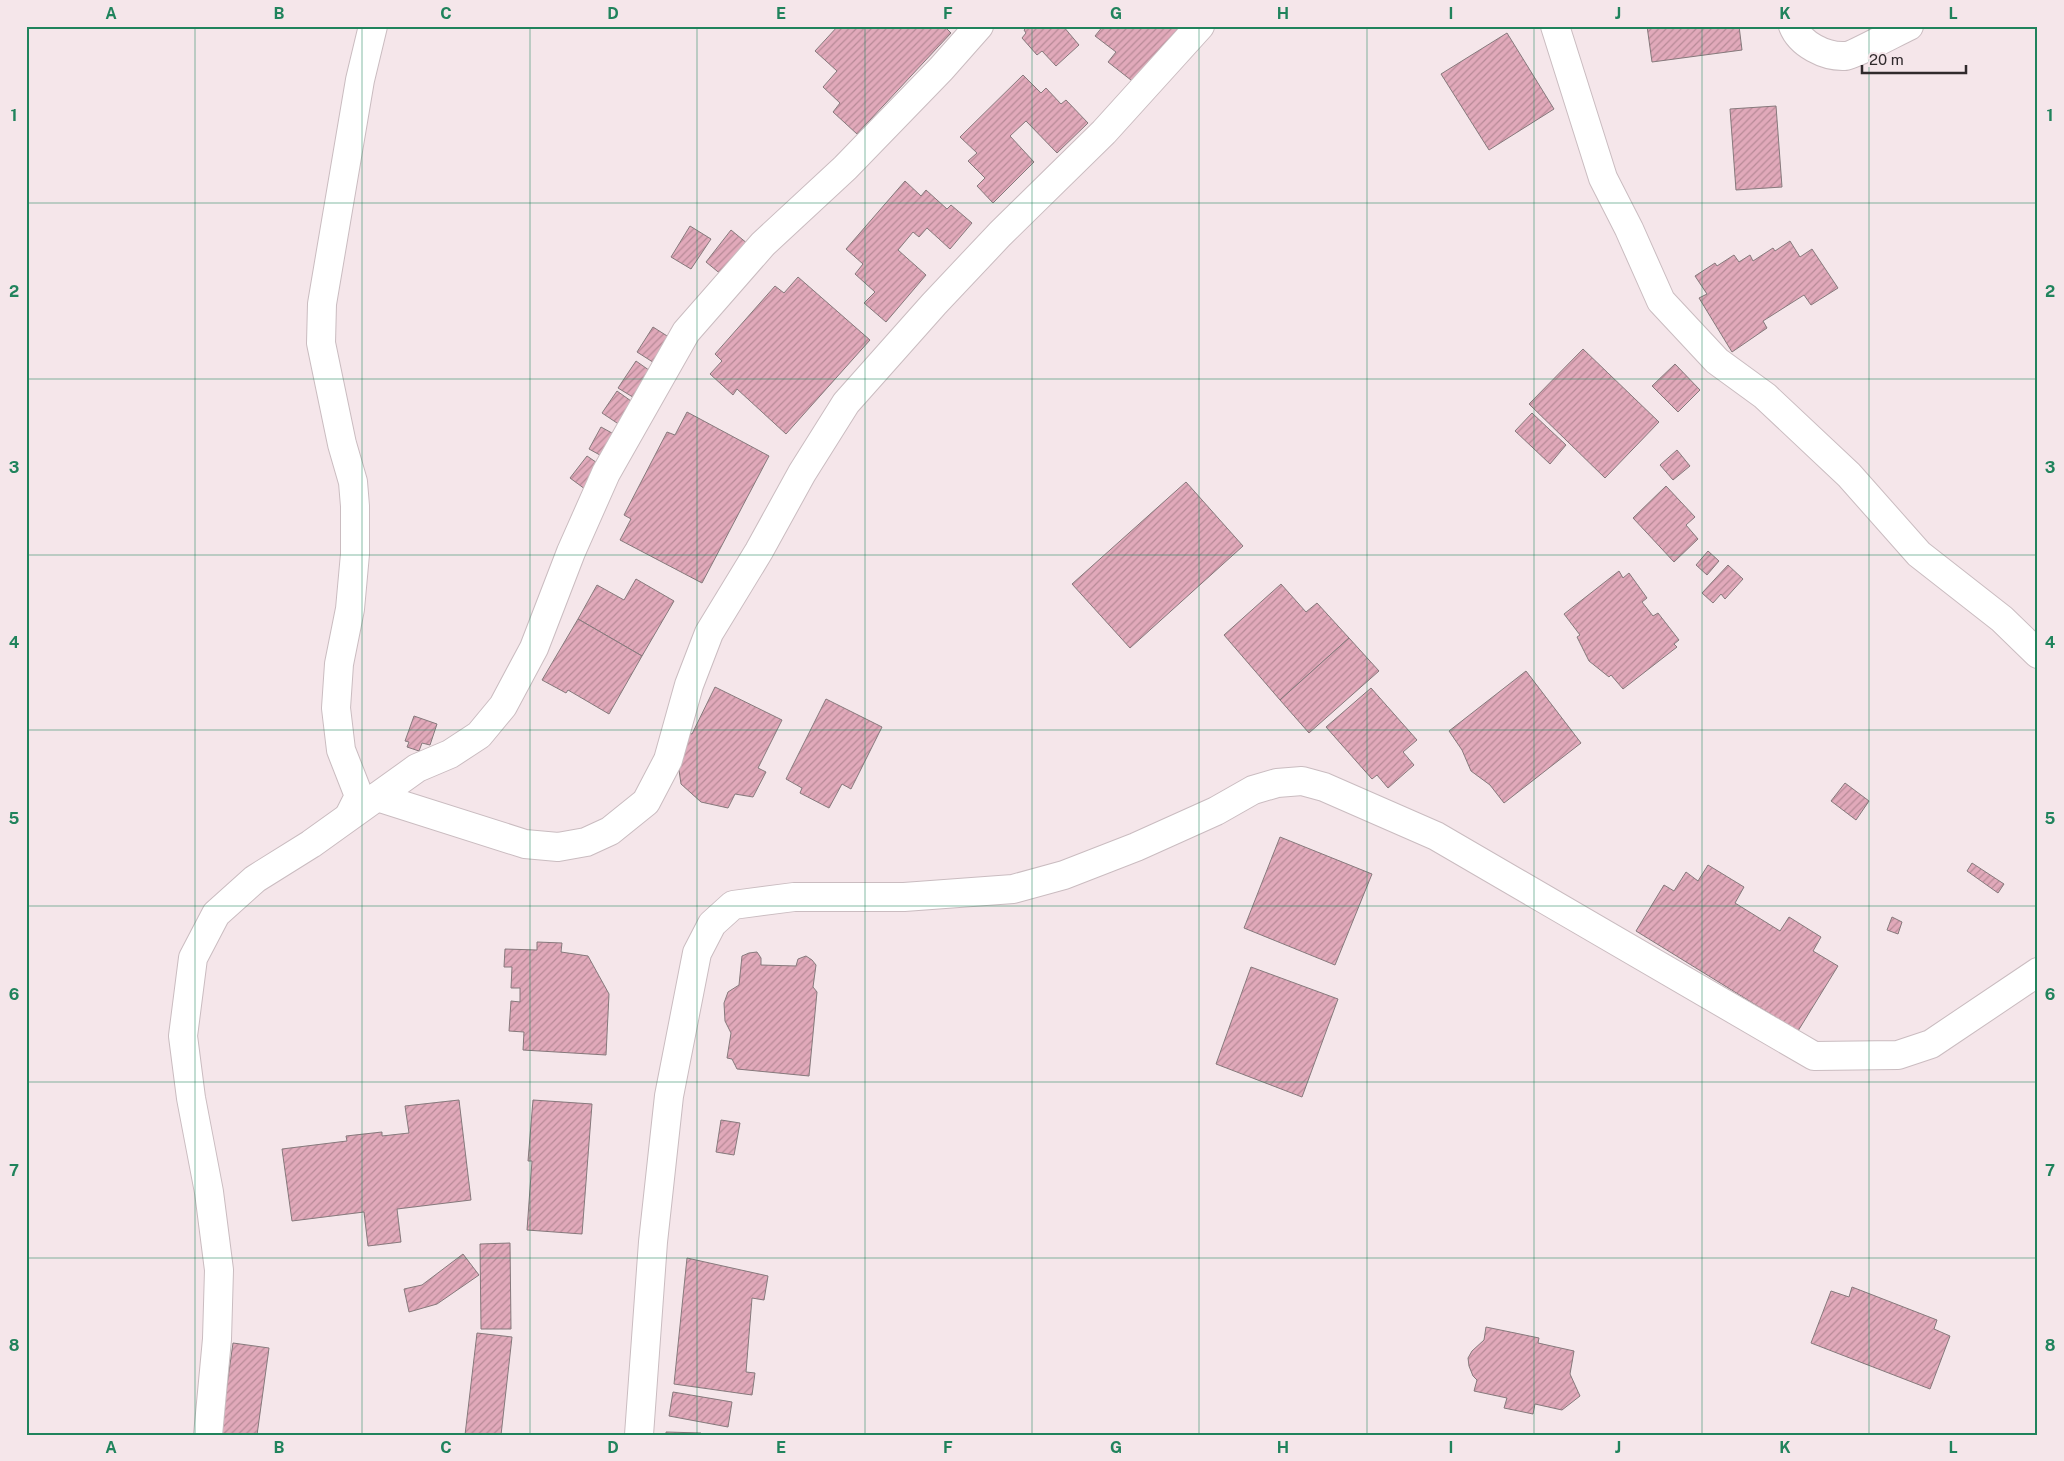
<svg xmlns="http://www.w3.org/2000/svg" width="2064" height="1461" font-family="'Public Sans',sans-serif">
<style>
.building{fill:url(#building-hatch);stroke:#86797c}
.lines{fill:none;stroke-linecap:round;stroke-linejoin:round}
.minor-casing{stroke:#cabcc0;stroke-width:30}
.minor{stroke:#fff;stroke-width:28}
.grid{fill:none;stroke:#20835c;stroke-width:1;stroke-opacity:0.55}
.neatline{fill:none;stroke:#20835c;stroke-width:2}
.grid-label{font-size:16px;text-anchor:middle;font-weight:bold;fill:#20835c}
</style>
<defs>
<pattern id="building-hatch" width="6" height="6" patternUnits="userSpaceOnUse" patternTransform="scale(1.25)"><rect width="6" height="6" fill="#e1a9ba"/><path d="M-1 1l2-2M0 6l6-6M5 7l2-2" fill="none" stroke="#b78a97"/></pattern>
</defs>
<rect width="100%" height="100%" fill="#f5e6ea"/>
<!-- building -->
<g class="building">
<path d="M838 26H944L951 33 857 134 833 112 840 103 823 87 837 71 815 51Z"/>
<path d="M1028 26H1063L1079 45 1056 66 1042 51 1037 55 1022 38 1026 33 1024 30Z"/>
<path d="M1103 26H1180L1136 84 1108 62 1116 52 1095 36Z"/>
<path d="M1647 26H1739L1742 50 1652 62Z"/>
<path d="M1507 33 1554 109 1489 150 1441 74Z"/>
<path d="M1023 75 1041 93 1046 88 1061 104 1066 100 1088 123 1057 153 1026 121 1010 136 1034 162 993 203 977 186 985 178 968 161 977 153 960 137Z"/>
<path d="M1776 106 1782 187 1736 190 1730 109Z"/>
<path d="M905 181 921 196 926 190 947 209 951 205 972 223 950 249 927 228 919 237 913 232 898 250 926 275 886 322 864 303 875 292 855 274 863 264 846 249Z"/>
<path d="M690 226 711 239 691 269 671 257Z"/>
<path d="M731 230 754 249 728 280 706 262Z"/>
<path d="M1790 241 1800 257 1812 249 1838 288 1811 305 1804 295 1763 321 1767 328 1732 352 1699 298 1707 294 1695 276 1715 263 1717 266 1734 255 1739 262 1750 255 1753 261 1773 248 1775 251Z"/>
<path d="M798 277 870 340 786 434 737 389 733 395 710 374 722 361 715 354 775 286 784 293Z"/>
<path d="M653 327 675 341 659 366 637 352Z"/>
<path d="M1583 349 1659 422 1605 478 1529 404Z"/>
<path d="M636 361 653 373 636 399 618 388Z"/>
<path d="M1675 364 1700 390 1678 412 1652 386Z"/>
<path d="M617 391 638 406 623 427 602 413Z"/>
<path d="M687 412 769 456 702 583 620 540 631 519 624 515 667 432 675 435Z"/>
<path d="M1532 413 1566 445 1550 464 1515 431Z"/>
<path d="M601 427 621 438 609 460 589 449Z"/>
<path d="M1677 450 1690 466 1673 480 1660 465Z"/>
<path d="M587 456 606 469 589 492 570 478Z"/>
<path d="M1186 482 1243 546 1130 648 1072 584Z"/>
<path d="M1666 486 1695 517 1686 525 1698 539 1674 562 1633 518Z"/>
<path d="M1708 551 1719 561 1707 575 1696 565Z"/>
<path d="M1728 565 1743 579 1725 599 1721 594 1713 603 1702 593Z"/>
<path d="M1619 571 1623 578 1629 573 1647 598 1642 602 1653 616 1658 613 1679 640 1674 644 1677 647 1623 689 1611 675 1609 677 1589 661 1577 637 1580 635 1564 614Z"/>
<path d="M636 579 674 601 642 656 578 619 597 585 624 600Z"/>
<path d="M1281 584 1306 612 1317 603 1349 638 1280 700 1224 635Z"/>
<path d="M578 619 642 656 609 714 568 690 566 693 542 680Z"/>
<path d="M1349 638 1379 671 1309 733 1280 700Z"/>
<path d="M1526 671 1581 743 1504 803 1490 785 1471 771 1462 750 1449 731Z"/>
<path d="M715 687 782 720 758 768 766 772 753 797 735 794 728 808 701 802 681 784 677 756 687 732 692 734Z"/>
<path d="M1371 688 1417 740 1403 752 1414 765 1388 788 1377 775 1372 779 1326 727Z"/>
<path d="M826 699 882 727 851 789 842 784 829 808 800 793 802 788 786 779Z"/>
<path d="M414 716 437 724 430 745 422 743 419 751 407 747 409 742 405 741Z"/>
<path d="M1845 783 1869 801 1856 820 1831 801Z"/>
<path d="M1280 837 1372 874 1335 965 1244 928Z"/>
<path d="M1972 863 2004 884 1998 893 1967 871Z"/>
<path d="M1708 865 1744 887 1735 903 1780 931 1789 917 1821 937 1813 951 1838 966 1798 1031 1636 931 1664 885 1674 891 1686 872 1698 881Z"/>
<path d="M1892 917 1902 922 1898 934 1887 930Z"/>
<path d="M537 942 562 943 561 952 588 956 609 994 606 1055 523 1050 524 1032 509 1031 511 1001 520 1002V988H511L512 967H504L505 949 537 950Z"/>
<path d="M757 952 761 958V965L796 966 798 959 806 956 812 960 816 965 813 987 817 992 809 1076 737 1069 732 1059 727 1058 731 1033 725 1021 724 1003 728 992 739 985 742 956 749 953Z"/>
<path d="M1251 967 1338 999 1302 1097 1216 1064Z"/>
<path d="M459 1100 471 1200 397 1209 401 1242 368 1246 364 1212 292 1221 282 1149 347 1141 346 1136 382 1132V1136L409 1133 405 1106Z"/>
<path d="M533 1100 592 1104 582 1234 527 1230 532 1161H528Z"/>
<path d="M721 1120 740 1123 734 1155 716 1152Z"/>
<path d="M510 1243 511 1329H481L480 1244Z"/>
<path d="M463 1254 479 1275 437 1304 409 1312 404 1289 422 1285Z"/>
<path d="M687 1258 768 1276 764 1300 752 1298 746 1372 755 1373 752 1395 674 1384Z"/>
<path d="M1852 1287 1937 1320 1934 1329 1950 1336 1930 1389 1811 1343 1831 1291 1849 1297Z"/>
<path d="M1486 1327 1539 1338 1538 1343 1574 1351 1570 1374 1580 1396 1562 1410 1535 1404 1533 1414 1504 1408 1507 1398 1474 1391 1477 1380 1473 1376 1469 1366 1468 1358 1472 1351 1484 1340Z"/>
<path d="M477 1333 512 1337 501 1435H465Z"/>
<path d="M233 1343 269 1348 257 1435H220Z"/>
<path d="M673 1392 732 1402 728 1427 669 1416Z"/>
<path d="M666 1432 701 1433V1435H666Z"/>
</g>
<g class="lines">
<defs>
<g id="minor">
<path d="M1555 26 1603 178 1629 229 1661 301 1717 361 1765 396 1849 475 1919 554 2002 619 2038 654"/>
<path d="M1793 26C1800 44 1825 57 1845 56 1852 56 1898 31 1909 26"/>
<path d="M377 797 525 844 558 847 586 842 610 831 646 802 668 760 689 685 709 633 759 551 802 473 846 403 934 304 1000 234 1104 132 1200 26"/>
<path d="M350 814 359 796 341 750 336 708 339 664 350 609 355 554V506L353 482 342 444 321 343 322 304 360 80 373 26"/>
<path d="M208 1435 217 1339 219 1270 209 1192 191 1098 183 1036 193 958 216 914 255 879 311 844 417 768 450 754 479 735 503 706 534 648 571 552 606 473 686 332 763 244 845 168 941 69 979 26"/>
<path d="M639 1435 653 1242 669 1096 697 953 712 924 733 905 794 897H904L1013 889 1064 875 1136 847 1216 811 1253 790 1277 783 1302 781 1324 787 1436 836 1814 1056 1898 1055 1931 1044 2038 972"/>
</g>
</defs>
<!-- minor casing -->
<use href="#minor" class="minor-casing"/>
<!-- minor -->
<use href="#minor" class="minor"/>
</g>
<!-- grid -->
<path class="grid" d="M195 26V1435M362 26V1435M530 26V1435M697 26V1435M865 26V1435M1032 26V1435M1199 26V1435M1367 26V1435M1534 26V1435M1702 26V1435M1869 26V1435M26 203H2038M26 379H2038M26 555H2038M26 730H2038M26 906H2038M26 1082H2038M26 1258H2038"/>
<!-- border -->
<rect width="2064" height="1461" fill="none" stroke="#f5e6ea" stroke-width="55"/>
<!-- scale -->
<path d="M1862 65v8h104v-8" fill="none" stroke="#302a2c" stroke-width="2.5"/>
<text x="1869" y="65" font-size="15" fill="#302a2c" stroke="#f5e6ea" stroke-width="4" paint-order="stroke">20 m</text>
<rect x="28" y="28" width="2008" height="1406" class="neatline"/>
<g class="grid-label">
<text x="111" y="19">A</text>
<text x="279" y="19">B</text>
<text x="446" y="19">C</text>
<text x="613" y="19">D</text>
<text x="781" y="19">E</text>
<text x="948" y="19">F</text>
<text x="1116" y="19">G</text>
<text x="1283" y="19">H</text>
<text x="1451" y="19">I</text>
<text x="1618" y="19">J</text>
<text x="1785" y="19">K</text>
<text x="1953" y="19">L</text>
<text x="14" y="121">1</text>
<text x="2050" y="121">1</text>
<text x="14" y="297">2</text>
<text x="2050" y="297">2</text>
<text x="14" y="473">3</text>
<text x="2050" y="473">3</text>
<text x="14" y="648">4</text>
<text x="2050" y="648">4</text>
<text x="14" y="824">5</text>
<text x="2050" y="824">5</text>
<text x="14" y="1000">6</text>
<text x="2050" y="1000">6</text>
<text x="14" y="1176">7</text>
<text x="2050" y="1176">7</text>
<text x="14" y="1351">8</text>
<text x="2050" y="1351">8</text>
<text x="111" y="1453">A</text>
<text x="279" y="1453">B</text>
<text x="446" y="1453">C</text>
<text x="613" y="1453">D</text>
<text x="781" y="1453">E</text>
<text x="948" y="1453">F</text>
<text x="1116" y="1453">G</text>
<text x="1283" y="1453">H</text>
<text x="1451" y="1453">I</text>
<text x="1618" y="1453">J</text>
<text x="1785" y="1453">K</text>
<text x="1953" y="1453">L</text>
</g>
</svg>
